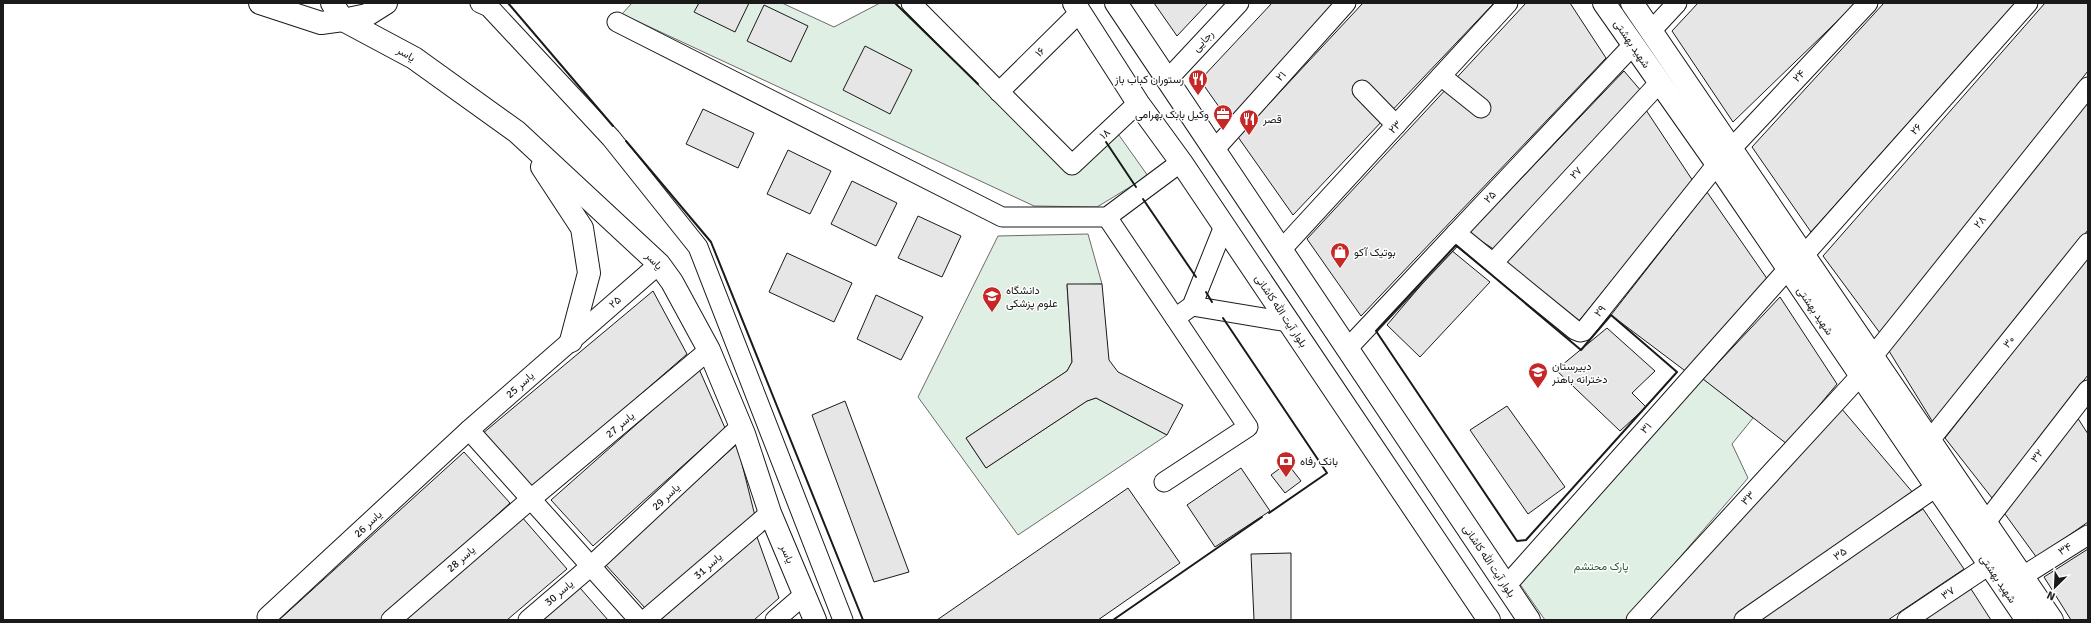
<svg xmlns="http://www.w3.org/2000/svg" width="2091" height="623" font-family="Signika,Vazirmatn,sans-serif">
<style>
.green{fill:#e0efe3;stroke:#6a6a6a}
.building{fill:#e6e6e6;stroke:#1a1a1a}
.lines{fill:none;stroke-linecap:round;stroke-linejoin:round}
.minor-casing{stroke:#1a1a1a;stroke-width:21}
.major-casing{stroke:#1a1a1a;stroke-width:24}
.minor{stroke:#fff;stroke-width:19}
.major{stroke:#fff;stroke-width:22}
.wall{stroke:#1a1a1a;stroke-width:2}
.labels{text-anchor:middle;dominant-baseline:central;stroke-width:3;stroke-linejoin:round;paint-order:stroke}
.street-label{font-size:11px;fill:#1a1a1a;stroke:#fff}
.poi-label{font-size:11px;fill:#1a1a1a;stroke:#fff;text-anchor:start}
.park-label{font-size:11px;fill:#2b5a34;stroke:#fff}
</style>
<rect width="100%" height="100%" fill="#fff"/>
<!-- green -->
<g class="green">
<path d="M632 3H782L834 27 880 3H895L1072 175 1116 131 1148 176 1097 207 1034 206 622 14Z"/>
<path d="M1088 234 1102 284 1067 285 1072 362 1067 371 966 438 986 468 1087 401 1096 398 1167 435 1018 535 918 397 998 236Z"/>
<path d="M1700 376 1753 418 1732 444 1748 478 1626 620H1545L1517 580Z"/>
</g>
<!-- building -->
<g class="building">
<path d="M699 3H749L735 32 694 12Z"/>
<path d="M1154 3H1208L1177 36Z"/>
<path d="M1272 3H1336L1229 121 1200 80Z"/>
<path d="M1363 3H1494L1293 215 1238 137Z"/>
<path d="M1526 3H1570L1606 58 1361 316 1307 239Z"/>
<path d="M1698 3H1856L1733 122 1672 31Z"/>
<path d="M1884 3H2015L1811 232 1752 147Z"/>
<path d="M2045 3H2088V71L1880 333 1823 256Z"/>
<path d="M764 5 808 26 791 62 747 41Z"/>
<path d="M865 46 912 70 890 114 843 90Z"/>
<path d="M1624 71 1642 92 1495 250 1469 233Z"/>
<path d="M2088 98V230L1934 424 1889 351Z"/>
<path d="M703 109 754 133 738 168 686 144Z"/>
<path d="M1646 110 1693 181 1578 322 1504 262Z"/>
<path d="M788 150 831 171 810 214 767 194Z"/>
<path d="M852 181 897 203 876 246 831 224Z"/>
<path d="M1707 192 1768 280 1688 373 1611 315Z"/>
<path d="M918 216 961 236 942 277 898 258Z"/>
<path d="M1451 250 1490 282 1420 357 1387 325Z"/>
<path d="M787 253 852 283 834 322 769 292Z"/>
<path d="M2088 257V375L1992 498 1945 438Z"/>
<path d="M1067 284H1102L1109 360 1118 372 1183 405 1167 435 1096 398 1087 401 986 468 966 438 1067 371 1072 362Z"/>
<path d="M653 291 687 354 533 488 482 434Z"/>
<path d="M876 295 923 317 901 360 857 339Z"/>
<path d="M1780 297 1837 384 1787 444 1703 379Z"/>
<path d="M1607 328 1655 371 1632 393 1646 407 1620 431 1556 370Z"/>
<path d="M699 369 725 428 593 546 551 500Z"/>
<path d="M845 401 909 572 874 582 812 415Z"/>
<path d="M1507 406 1565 487 1528 514 1470 430Z"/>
<path d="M1841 408 1914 494 1735 620H1649Z"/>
<path d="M2077 417 2088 434V522L2037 558 2002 510Z"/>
<path d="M737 444 755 516 645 608 605 564Z"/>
<path d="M464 452 510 503 382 620H279Z"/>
<path d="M1287 463 1301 481 1285 493 1271 475Z"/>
<path d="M1241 468 1270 511 1215 547 1187 505Z"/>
<path d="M1128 488 1180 563 1098 620H937Z"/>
<path d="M1923 509 1964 569 1888 620H1754Z"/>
<path d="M521 516 567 569 507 620H401Z"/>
<path d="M757 537 779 598 754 620H660Z"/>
<path d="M2088 549V620H2071L2044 577Z"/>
<path d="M1291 553V620H1254L1251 554Z"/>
<path d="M574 581 608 620H530Z"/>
<path d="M1971 589 1991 620H1922Z"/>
</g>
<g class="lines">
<defs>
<g id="minor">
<path d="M480 3 489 7 611 138 698 247 843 620"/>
<path d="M911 3 1072 165 1138 103"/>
<path d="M617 22 1002 217H1107L1181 162"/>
<path d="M1651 31 1677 3"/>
<path d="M1441 76 1481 108"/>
<path d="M1168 79 1239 3"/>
<path d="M1362 90 1396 125"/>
<path d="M999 92 1080 12"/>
<path d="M1215 149 1346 3"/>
<path d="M1731 149 1868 3"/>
<path d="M1107 217 1175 318"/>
<path d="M1456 233 1575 330 1580 332 1584 331 1717 164"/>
<path d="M1281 250 1508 3"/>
<path d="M1804 255 2028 3"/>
<path d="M1493 263 1659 83"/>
<path d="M1192 306 1288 322"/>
<path d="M1347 349 1633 45"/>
<path d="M1873 356 2088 87"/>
<path d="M469 430 639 620"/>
<path d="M1930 440 2088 243"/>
<path d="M1164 482 1248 427 1175 318 1192 306 1224 226"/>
<path d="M1986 522 2088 390"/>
<path d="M2023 576 2088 535"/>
<path d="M1506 586 1787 270"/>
<path d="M269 620 267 617 469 430 659 264"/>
<path d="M391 620 531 499 709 350"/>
<path d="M528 620 591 566 740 427"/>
<path d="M645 620 770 513"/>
<path d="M775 620 805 594"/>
<path d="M1636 620 1860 376"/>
<path d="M1744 620 1936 487"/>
<path d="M1907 620 1989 565"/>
</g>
<g id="major">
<path d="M260 3 321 23 343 20 332 3"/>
<path d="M1074 3 1138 103 1181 162 1489 620"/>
<path d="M1116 3 1529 620"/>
<path d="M1604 3 1717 164 2027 620"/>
<path d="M1632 3 2052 620"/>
<path d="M343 20 414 58 517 132 659 264 672 282 709 350 744 434 770 513 815 620"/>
<path d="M343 20 367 15 386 3"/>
<path d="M542 167 582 228 589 273 571 341"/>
</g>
</defs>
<!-- minor casing -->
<use href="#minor" class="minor-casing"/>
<!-- major casing -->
<use href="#major" class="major-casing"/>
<!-- minor -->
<use href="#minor" class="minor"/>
<!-- major -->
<use href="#major" class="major"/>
<!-- wall -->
<g class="wall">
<path d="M508 3 613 126"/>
<path d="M895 3 978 84"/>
<path d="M626 141 711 242 863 620"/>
<path d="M1106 142 1136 187"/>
<path d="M1143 199 1196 277"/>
<path d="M1456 245 1581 350 1611 315 1677 372 1526 540 1517 541 1376 331Z"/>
<path d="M1206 292 1212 302"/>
<path d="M1223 318 1327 473 1269 513"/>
<path d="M1113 620 1262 517"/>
</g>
</g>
<!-- icons -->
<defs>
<symbol id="restaurant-pin" viewBox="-11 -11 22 30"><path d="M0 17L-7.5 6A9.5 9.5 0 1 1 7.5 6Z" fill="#c62828" stroke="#fff"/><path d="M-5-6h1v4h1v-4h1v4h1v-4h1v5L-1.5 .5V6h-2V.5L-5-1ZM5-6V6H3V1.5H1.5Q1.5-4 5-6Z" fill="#fff"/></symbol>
<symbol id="office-pin" viewBox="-11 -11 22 30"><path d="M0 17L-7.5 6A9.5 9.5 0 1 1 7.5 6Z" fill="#c62828" stroke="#fff"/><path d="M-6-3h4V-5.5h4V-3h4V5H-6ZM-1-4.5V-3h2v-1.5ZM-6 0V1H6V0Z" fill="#fff"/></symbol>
<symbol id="shop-pin" viewBox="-11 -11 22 30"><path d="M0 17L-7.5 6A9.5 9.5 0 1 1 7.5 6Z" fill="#c62828" stroke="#fff"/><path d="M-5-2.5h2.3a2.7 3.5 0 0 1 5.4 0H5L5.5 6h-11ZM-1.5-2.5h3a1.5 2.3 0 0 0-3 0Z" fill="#fff"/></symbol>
<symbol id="university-pin" viewBox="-11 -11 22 30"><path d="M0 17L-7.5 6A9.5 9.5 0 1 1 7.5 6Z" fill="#c62828" stroke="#fff"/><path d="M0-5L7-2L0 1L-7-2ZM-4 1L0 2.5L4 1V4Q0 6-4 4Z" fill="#fff"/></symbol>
<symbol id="school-pin" viewBox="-11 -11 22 30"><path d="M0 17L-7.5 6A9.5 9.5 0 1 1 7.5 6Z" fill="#c62828" stroke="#fff"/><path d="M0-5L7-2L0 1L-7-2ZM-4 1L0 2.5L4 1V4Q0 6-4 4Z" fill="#fff"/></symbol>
<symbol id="bank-pin" viewBox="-11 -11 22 30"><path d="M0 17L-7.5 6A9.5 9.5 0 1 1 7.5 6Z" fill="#c62828" stroke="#fff"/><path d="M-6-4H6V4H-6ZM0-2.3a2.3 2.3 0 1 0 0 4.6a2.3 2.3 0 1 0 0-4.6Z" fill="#fff"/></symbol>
</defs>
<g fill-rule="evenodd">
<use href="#restaurant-pin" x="1187" y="68" width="22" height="30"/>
<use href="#office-pin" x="1212" y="103" width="22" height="30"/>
<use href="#restaurant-pin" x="1238" y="108" width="22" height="30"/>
<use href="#shop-pin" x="1329" y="241" width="22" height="30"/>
<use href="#university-pin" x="981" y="285" width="22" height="30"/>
<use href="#school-pin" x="1527" y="361" width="22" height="30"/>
<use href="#bank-pin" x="1275" y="450" width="22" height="30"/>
</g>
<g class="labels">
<!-- street labels -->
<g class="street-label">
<text transform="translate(1203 41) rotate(-47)">رجایی</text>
<text transform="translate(1632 44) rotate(56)">شهید بهشتی</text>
<text transform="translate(1040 52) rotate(-45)">۱۶</text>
<text transform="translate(406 54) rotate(30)">یاسر</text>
<text transform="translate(1281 76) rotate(-48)">۲۱</text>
<text transform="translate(1799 76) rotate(-47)">۲۴</text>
<text transform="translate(1395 127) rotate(-47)">۲۳</text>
<text transform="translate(1916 129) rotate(-48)">۲۶</text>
<text transform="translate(1105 134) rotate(-43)">۱۸</text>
<text transform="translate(1576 173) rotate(-47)">۲۷</text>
<text transform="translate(1490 197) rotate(-47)">۲۵</text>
<text transform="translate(1980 222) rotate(-51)">۲۸</text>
<text transform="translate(654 261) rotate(47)">یاسر</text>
<text transform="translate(615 302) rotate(-41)">۲۵</text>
<text transform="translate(1281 311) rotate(56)">بلوار آیت الله کاشانی</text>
<text transform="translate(1600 311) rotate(-52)">۲۹</text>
<text transform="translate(1815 311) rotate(56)">شهید بهشتی</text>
<text transform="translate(2009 342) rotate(-51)">۳۰</text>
<text transform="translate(520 385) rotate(-42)">یاسر 25</text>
<text transform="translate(620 425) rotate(-40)">یاسر 27</text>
<text transform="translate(1646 428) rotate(-48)">۳۱</text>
<text transform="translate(2037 456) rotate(-52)">۳۲</text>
<text transform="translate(666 497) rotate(-43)">یاسر 29</text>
<text transform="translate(1748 498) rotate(-47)">۳۳</text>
<text transform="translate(368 524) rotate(-43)">یاسر 26</text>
<text transform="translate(2065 549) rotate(-32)">۳۴</text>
<text transform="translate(787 554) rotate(67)">یاسر</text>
<text transform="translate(1840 554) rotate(-35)">۳۵</text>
<text transform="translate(461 559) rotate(-41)">یاسر 28</text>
<text transform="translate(1489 561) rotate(56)">بلوار آیت الله کاشانی</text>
<text transform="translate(708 566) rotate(-41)">یاسر 31</text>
<text transform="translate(1998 579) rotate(56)">شهید بهشتی</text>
<text transform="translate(559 593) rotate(-40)">یاسر 30</text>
<text transform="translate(1948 593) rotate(-34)">۳۷</text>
</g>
<!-- poi labels -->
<g class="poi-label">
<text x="1184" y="79" text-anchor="end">رستوران کباب باز</text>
<text x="1209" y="114" text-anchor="end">وکیل بابک بهرامی</text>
<text x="1263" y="119">قصر</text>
<text x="1354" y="252">بوتیک آکو</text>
<text x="1006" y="290">دانشگاه<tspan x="1006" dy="13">علوم پزشکی</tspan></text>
<text x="1552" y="366">دبیرستان<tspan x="1552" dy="13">دخترانه باهنر</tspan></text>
<text x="1300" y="461">بانک رفاه</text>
</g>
<!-- park labels -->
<g class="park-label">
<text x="1601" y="566">پارک محتشم</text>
</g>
</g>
<!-- border -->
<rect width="2091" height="623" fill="none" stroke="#1a1a1a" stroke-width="8"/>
<!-- north arrow -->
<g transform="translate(2055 587) rotate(204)" stroke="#ffffff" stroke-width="3" paint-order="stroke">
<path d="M0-3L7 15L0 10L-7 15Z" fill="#1a1a1a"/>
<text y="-6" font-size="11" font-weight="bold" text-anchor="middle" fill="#1a1a1a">N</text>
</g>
</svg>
